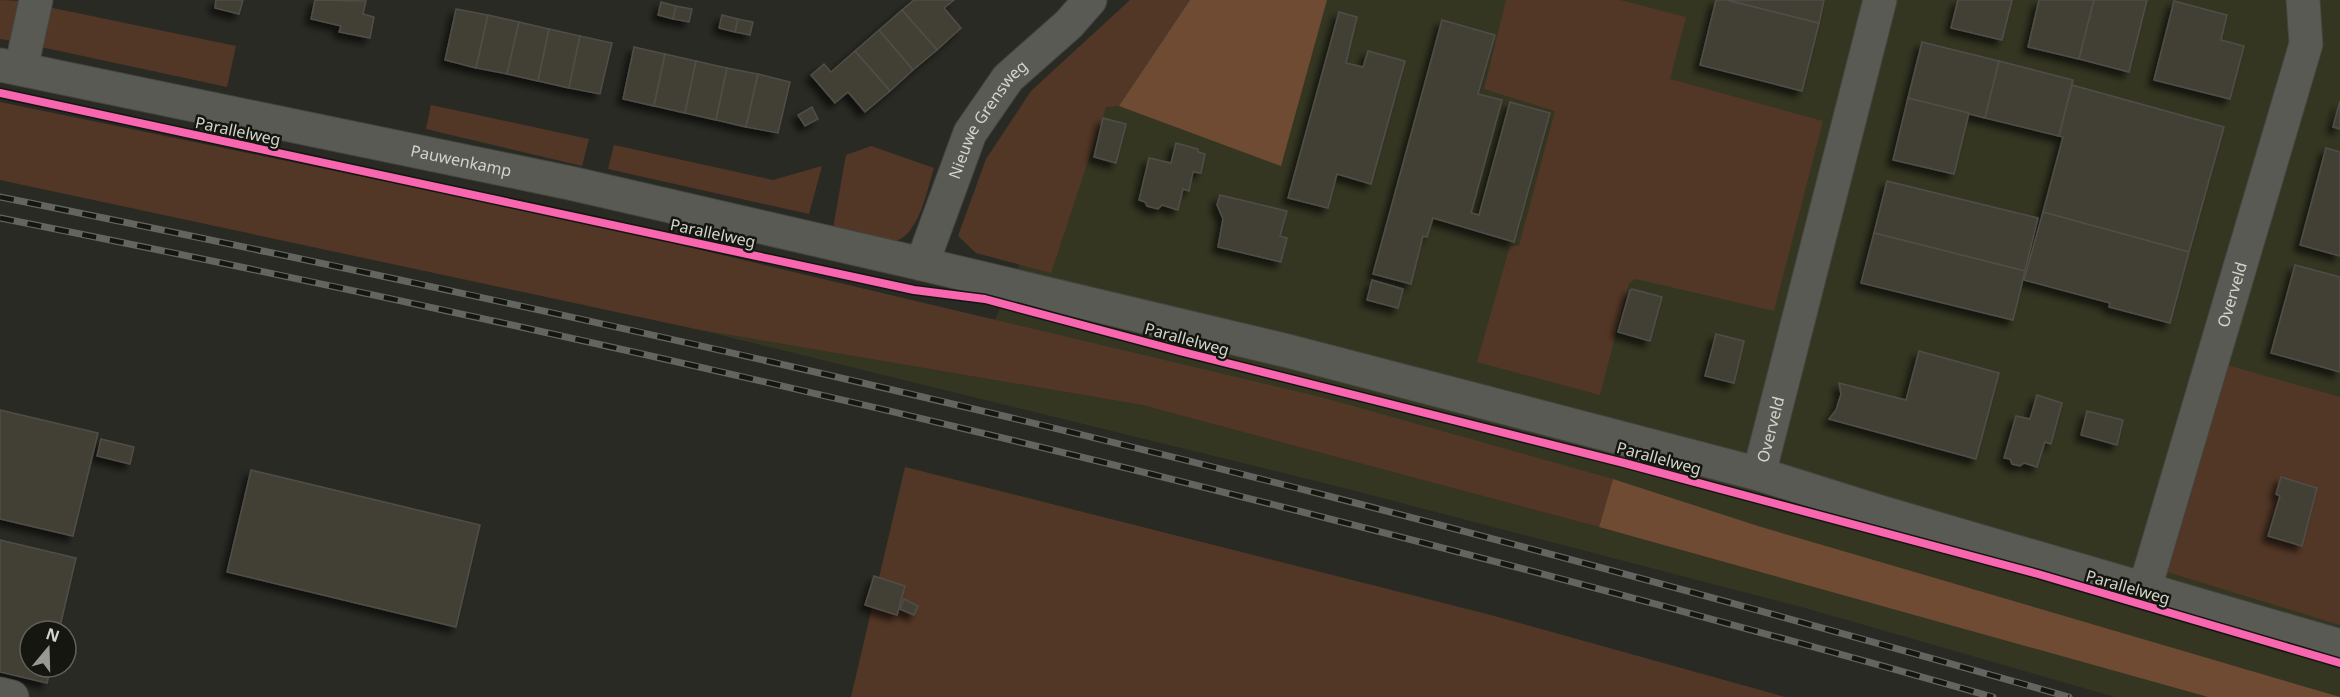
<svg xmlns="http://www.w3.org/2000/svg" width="2340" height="697" font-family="'Noto Sans',sans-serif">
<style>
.built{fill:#343622}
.green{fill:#523726}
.forest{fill:#704b33}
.building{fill:#434034;stroke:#504e49;stroke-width:1.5;filter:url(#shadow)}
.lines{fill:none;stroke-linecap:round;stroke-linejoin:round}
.minor-casing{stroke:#44453f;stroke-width:35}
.minor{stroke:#5a5a55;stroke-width:33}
.rail-casing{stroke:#646560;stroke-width:7}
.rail{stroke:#15160f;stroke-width:4.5;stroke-dasharray:14;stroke-linecap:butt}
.cycleway-casing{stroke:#15160f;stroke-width:11}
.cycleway{stroke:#f766af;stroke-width:8}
.labels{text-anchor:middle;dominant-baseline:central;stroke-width:5;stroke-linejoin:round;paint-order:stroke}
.street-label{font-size:16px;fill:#d3d5cc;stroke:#15160f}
</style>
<defs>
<filter id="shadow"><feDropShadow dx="-5.5" dy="5.5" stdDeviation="3" flood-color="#0009"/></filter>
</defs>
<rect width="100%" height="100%" fill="#2a2a24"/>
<!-- built -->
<g class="built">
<path d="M1164 0H2340V697H2326L986 339 1102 82Z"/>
<path d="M700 330 1142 405 1599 527 2208 697H2115L1805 608 1336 486Z"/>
</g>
<!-- green -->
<g class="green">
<path d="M0 0 22 1 13 41 0 39Z"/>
<path d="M1130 0H1190L1119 106 1106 107 1051 273 976 253 958 236 986 159 1031 91Z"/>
<path d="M1506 0H1620L1686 17 1670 79 1823 121 1774 311 1636 279 1629 283 1600 395 1477 362 1510 246H1519L1555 111 1484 89Z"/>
<path d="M48 7 236 46 227 87 41 47Z"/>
<path d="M0 102 587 223 1321 397 1613 479 1599 527 1142 405 700 330 0 180Z"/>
<path d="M431 105 589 139 582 166 426 129Z"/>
<path d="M614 145 773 180 822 166 809 214 608 169Z"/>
<path d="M871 146 934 168C927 189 919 238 892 242 882 243 845 231 833 228L846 155Z"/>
<path d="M2223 364 2340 397V625L2167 572Z"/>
<path d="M905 467 1487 614 1785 697H851Z"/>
</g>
<!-- forest -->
<g class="forest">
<path d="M1190 0H1327L1281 166 1119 106Z"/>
<path d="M1613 479 1758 526 2340 697H2208L1599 527Z"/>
</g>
<!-- building -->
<g class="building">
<path d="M216 0H243L239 14 215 8Z"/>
<path d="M315 0 366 1 363 14 374 17 370 38 339 32 341 26 311 19Z"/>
<path d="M914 0H954L944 8 961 28 937 50 902 10Z"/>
<path d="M1716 0H1727L1819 23 1802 91 1700 65Z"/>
<path d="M1727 0H1824L1819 23Z"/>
<path d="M1958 0H2012L2002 40 1951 28Z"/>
<path d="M2039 0H2094L2079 59 2028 47Z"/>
<path d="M2094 0H2147L2129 72 2079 59Z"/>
<path d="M2174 1 2227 15 2221 40 2244 46 2230 99 2154 80Z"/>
<path d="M661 2 676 6 673 19 658 15Z"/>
<path d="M676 6 692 9 689 22 673 19Z"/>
<path d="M456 9 488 15 476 68 445 60Z"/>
<path d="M902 10 937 50 913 70 879 30Z"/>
<path d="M1339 12 1357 17 1346 63 1363 67 1368 51 1405 61 1371 184 1337 174 1328 208 1288 198Z"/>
<path d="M488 15 519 22 507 74 476 68Z"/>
<path d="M722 15 738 19 735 32 719 28Z"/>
<path d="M738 19 753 22 750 35 735 32Z"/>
<path d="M1442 20 1495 35 1478 94 1502 100 1471 213 1479 215 1510 102 1550 113 1514 242 1433 218 1427 237 1423 236 1411 284 1373 274Z"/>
<path d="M519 22 549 29 538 81 507 74Z"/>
<path d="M549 29 580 36 569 88 538 81Z"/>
<path d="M879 30 913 70 890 91 855 51Z"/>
<path d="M580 36 612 43 600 94 569 88Z"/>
<path d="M1922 42 1999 61 1985 118 1908 98Z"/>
<path d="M634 47 665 54 654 106 623 99Z"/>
<path d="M855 51 890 91 865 112 848 92 835 103 811 75 824 64 831 72Z"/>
<path d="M665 54 696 61 685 113 654 106Z"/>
<path d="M696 61 727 68 716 120 685 113Z"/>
<path d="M1999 61 2073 80 2059 136 1985 118Z"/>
<path d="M727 68 758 74 746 127 716 120Z"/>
<path d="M758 74 790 82 778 133 746 127Z"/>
<path d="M2072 85 2224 127 2189 252 2043 212 2063 137 2059 136Z"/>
<path d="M1908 98 1969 113 1954 174 1893 160Z"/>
<path d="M2340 101V129L2333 127Z"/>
<path d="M812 107 818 119 805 126 798 115Z"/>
<path d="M1103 118 1126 124 1116 163 1094 157Z"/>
<path d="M1176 143 1198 149V152L1205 154 1201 173 1193 172 1189 191 1183 189 1178 210 1162 205 1158 209 1147 206 1145 202 1139 200 1149 158 1171 163Z"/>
<path d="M2326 148 2340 152V256L2300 245Z"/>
<path d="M1887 181 2038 218 2025 271 1874 233Z"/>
<path d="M1220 195 1287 211 1280 236 1287 238 1281 262 1218 247 1223 219 1217 205Z"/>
<path d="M2043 212 2189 252 2170 323 2109 307 2110 303 2024 280Z"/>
<path d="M1874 233 2025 271 2013 320 1861 283Z"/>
<path d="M2295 265 2340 277V372L2271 353Z"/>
<path d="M1372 280 1403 289 1398 308 1367 300Z"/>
<path d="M1632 289 1662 297 1650 341 1618 332 1630 290Z"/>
<path d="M1716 334 1744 341 1734 383 1705 376Z"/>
<path d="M1919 351 1999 373 1976 459 1829 419 1836 410 1841 394 1839 383 1906 400Z"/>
<path d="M2037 395 2062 403 2051 444 2045 442 2037 467 2024 463 2020 466 2012 464 2010 459 2004 458 2016 416 2030 419Z"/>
<path d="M0 410 98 433 73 536 0 519Z"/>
<path d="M2087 411 2123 420 2117 445 2081 435Z"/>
<path d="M101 439 134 447 130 464 97 456Z"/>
<path d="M251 470 480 525 456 627 227 572Z"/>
<path d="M2281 477 2317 488 2302 546 2268 536 2280 496 2276 494Z"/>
<path d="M0 540 76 558 59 631H30V667H51L47 683 0 672Z"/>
<path d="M874 576 905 586 897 615 865 605Z"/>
<path d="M904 599 918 606 914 615 900 609Z"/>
</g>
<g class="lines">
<defs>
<g id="minor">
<path id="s1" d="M0 65 570 183 922 264 1288 351 1759 474 1880 512 2340 646"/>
<path d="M21 69 36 0"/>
<path id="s2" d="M922 264 970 133 1008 78 1069 24 1090 0"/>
<path id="s3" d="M1759 474 1880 0"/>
<path id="s4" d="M2145 588 2306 44 2303 0"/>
<path d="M0 694 12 697"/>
</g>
</defs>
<!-- minor casing -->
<use href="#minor" class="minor-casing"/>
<!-- minor -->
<use href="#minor" class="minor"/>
<defs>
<g id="rail">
<path d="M0 197C447 287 894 385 1336 498 1581 561 1825 628 2069 697"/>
<path d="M0 218C671 351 1335 511 1993 697"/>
</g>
</defs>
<!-- rail casing -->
<use href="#rail" class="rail-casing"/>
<!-- rail -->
<use href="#rail" class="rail"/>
<defs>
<path id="cycleway" d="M0 93 914 290 985 299 1179 351 1624 463 2038 574 2340 663"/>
</defs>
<!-- cycleway casing -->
<use href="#cycleway" class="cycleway-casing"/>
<!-- cycleway -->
<use href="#cycleway" class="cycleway"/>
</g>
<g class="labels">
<!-- street labels -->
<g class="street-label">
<text stroke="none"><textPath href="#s2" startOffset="160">Nieuwe Grensweg</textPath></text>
<text transform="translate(238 131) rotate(12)">Parallelweg</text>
<text stroke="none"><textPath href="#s1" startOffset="471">Pauwenkamp</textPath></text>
<text transform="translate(713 233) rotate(12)">Parallelweg</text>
<text stroke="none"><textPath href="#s4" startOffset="306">Overveld</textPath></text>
<text transform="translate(1187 339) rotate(15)">Parallelweg</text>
<text stroke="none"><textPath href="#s3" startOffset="46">Overveld</textPath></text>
<text transform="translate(1659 458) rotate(15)">Parallelweg</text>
<text transform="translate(2128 587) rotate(16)">Parallelweg</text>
</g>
</g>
<!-- north arrow -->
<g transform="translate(48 649) rotate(19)"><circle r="28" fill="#15160f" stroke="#61625b" stroke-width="1.5"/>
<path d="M0-4.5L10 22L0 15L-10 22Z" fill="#989991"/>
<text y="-9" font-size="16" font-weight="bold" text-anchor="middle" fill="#d3d5cc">N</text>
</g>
</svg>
